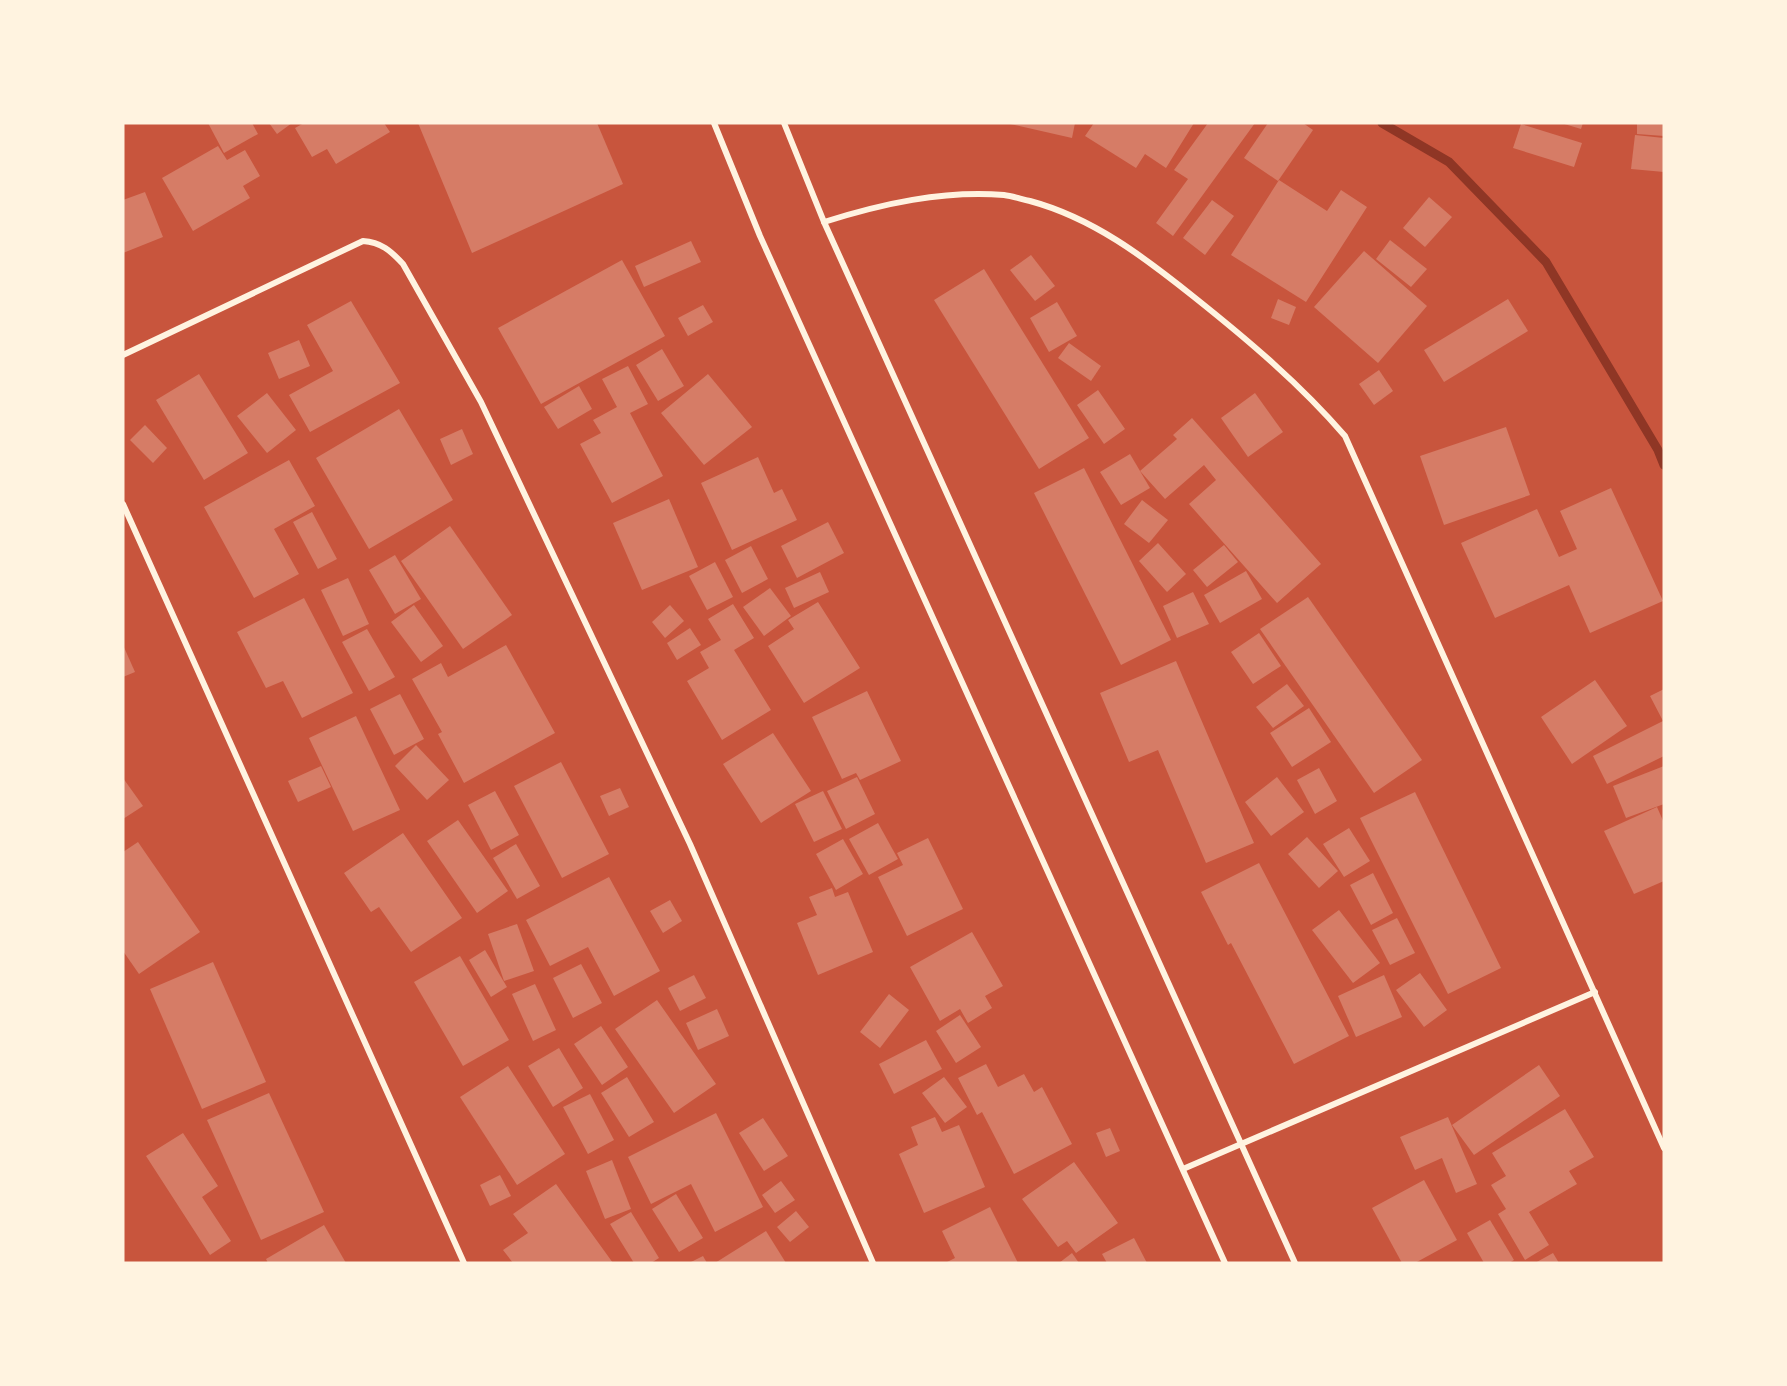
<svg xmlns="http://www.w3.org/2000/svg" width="1787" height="1386" font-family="'Varela Round',sans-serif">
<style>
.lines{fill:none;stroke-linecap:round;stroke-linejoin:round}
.stream{stroke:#8f3625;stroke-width:9}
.building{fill:#d67c66}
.minor{stroke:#fff3e0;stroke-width:6}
</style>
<rect width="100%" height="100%" fill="#c8553d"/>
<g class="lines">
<!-- stream -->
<path class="stream" d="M1382 123 1449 162 1546 262 1658 450 1664 465"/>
</g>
<!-- building -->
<g class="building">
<path d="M208 123H252L258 134 224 153Z"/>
<path d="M269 123H292L277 134Z"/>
<path d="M304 123H384L390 132 336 164 327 149 312 157 295 128Z"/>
<path d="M418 123H597L623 184 472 253Z"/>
<path d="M1006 123H1075L1072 138Z"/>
<path d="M1094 123H1194L1166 168 1145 154 1136 168 1085 136Z"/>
<path d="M1208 123H1255L1173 236 1156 223 1188 179 1174 170Z"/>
<path d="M1268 123H1303L1313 130 1278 181 1244 158Z"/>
<path d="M1561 123H1583L1581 129Z"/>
<path d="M1637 123H1664V136L1637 134Z"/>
<path d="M1521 124 1582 143 1574 167 1513 148Z"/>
<path d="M1635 135 1664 138V172L1631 169Z"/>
<path d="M218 146 227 160 245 150 260 176 243 186 250 198 193 231 162 178Z"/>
<path d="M1279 180 1327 211 1341 190 1367 207 1306 302 1231 255Z"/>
<path d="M145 192 163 237 123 253V200Z"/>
<path d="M1429 197 1452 217 1425 247 1403 228Z"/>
<path d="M1212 200 1234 216 1205 255 1183 238Z"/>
<path d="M1390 240 1427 269 1411 287 1376 259Z"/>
<path d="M691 241 701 262 644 287 635 266Z"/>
<path d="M1364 251 1427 306 1378 363 1314 307Z"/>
<path d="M1031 255 1055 286 1035 301 1010 270Z"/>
<path d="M622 260 665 336 541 404 498 328Z"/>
<path d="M984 269 1089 438 1039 469 934 300Z"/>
<path d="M1278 299 1296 307 1289 325 1271 318Z"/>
<path d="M1508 299 1528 331 1444 382 1424 350Z"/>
<path d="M351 301 400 383 310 432 289 395 333 371 307 325Z"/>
<path d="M1057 302 1077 336 1049 352 1030 318Z"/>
<path d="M703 305 713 322 688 336 678 318Z"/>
<path d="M299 340 310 366 279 379 268 353Z"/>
<path d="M1069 343 1101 366 1091 381 1058 358Z"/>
<path d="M662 349 684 386 658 401 636 365Z"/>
<path d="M628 366 648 404 630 413 663 476 612 503 580 444 601 433 593 420 617 407 602 379Z"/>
<path d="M1379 370 1393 391 1374 405 1359 384Z"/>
<path d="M199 374 248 453 204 480 156 400Z"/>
<path d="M708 374 752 427 704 465 661 413Z"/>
<path d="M579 386 592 409 558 429 544 407Z"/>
<path d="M1098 390 1125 429 1104 444 1077 405Z"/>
<path d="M267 393 296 430 267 453 237 416Z"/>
<path d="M1255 393 1283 432 1248 457 1221 418Z"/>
<path d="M399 409 453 500 369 549 316 458Z"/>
<path d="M1192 418 1321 564 1277 603 1189 504 1216 480 1204 465 1165 499 1140 471 1177 439 1173 435Z"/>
<path d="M145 425 167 448 153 463 130 440Z"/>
<path d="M1506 427 1530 495 1444 525 1420 456Z"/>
<path d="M462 429 473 454 451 465 440 439Z"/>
<path d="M1130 454 1150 488 1121 505 1100 472Z"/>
<path d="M758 457 774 493 782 489 797 520 732 550 701 483Z"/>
<path d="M289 460 315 506 274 529 299 574 254 598 204 507Z"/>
<path d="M1084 468 1171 640 1121 665 1034 493Z"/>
<path d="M1611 488 1663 601 1590 633 1569 585 1495 618 1461 543 1537 509 1559 557 1577 549 1560 511Z"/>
<path d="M669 499 698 567 642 590 613 523Z"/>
<path d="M1142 500 1168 520 1149 543 1124 524Z"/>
<path d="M312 512 337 559 318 569 293 522Z"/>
<path d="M828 522 844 553 797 578 781 546Z"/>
<path d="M450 526 512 615 463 649 401 561Z"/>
<path d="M1158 543 1186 574 1167 592 1139 561Z"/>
<path d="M1224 545 1238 562 1207 587 1193 570Z"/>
<path d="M751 546 768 579 742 593 725 560Z"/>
<path d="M395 555 421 599 395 614 369 570Z"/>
<path d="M715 562 733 597 707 610 689 576Z"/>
<path d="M1246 571 1262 599 1220 623 1204 595Z"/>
<path d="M820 572 829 592 794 608 785 588Z"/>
<path d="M348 578 369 624 343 636 321 590Z"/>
<path d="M770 588 791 616 764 636 743 607Z"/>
<path d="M1193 592 1209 624 1177 638 1163 606Z"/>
<path d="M1308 597 1422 760 1374 793 1260 629Z"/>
<path d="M304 598 353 693 302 718 283 681 266 688 237 632Z"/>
<path d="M818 602 860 668 804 703 768 646 794 629 788 620Z"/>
<path d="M733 604 754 638 734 650 771 710 722 740 687 681 709 668 700 652 721 640 708 619Z"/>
<path d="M414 605 443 646 421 662 391 622Z"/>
<path d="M670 605 684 621 665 638 652 622Z"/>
<path d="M690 628 701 645 677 660 667 643Z"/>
<path d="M367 629 395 677 369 691 342 642Z"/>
<path d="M1259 633 1281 666 1253 684 1231 652Z"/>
<path d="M123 645 135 672 123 677Z"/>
<path d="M506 645 555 733 464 783 438 734 442 732 412 679 441 663 448 677Z"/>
<path d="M1176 661 1254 843 1206 863 1158 750 1129 762 1100 693Z"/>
<path d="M1595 680 1627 726 1572 764 1541 717Z"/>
<path d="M1287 684 1304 706 1273 728 1256 707Z"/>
<path d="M1664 689V756L1607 784 1593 756 1663 721 1650 696Z"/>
<path d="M867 691 901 761 860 780 856 773 842 779 812 717Z"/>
<path d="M400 694 424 739 394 755 370 709Z"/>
<path d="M1309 708 1331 742 1292 767 1270 733Z"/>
<path d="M356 716 400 810 353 831 309 738Z"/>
<path d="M773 733 811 791 761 823 723 764Z"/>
<path d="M416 745 449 780 427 800 395 766Z"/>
<path d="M561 762 609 854 562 878 514 786Z"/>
<path d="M321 766 331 787 298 802 288 781Z"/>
<path d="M1664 766V804L1626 818 1613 786Z"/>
<path d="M1319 768 1337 801 1315 814 1297 780Z"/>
<path d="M857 777 875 814 846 829 827 791Z"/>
<path d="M1277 777 1304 812 1271 836 1245 802Z"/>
<path d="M123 778 143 806 123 819Z"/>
<path d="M620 788 629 807 609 816 600 796Z"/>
<path d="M495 791 519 835 491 850 468 805Z"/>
<path d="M823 791 842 829 814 842 795 804Z"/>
<path d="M1415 792 1501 968 1448 994 1360 818Z"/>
<path d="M1657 807 1664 823V881L1634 894 1604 831Z"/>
<path d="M458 820 508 891 477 913 427 841Z"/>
<path d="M878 823 898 859 869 875 849 839Z"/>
<path d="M1349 828 1370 861 1344 877 1323 844Z"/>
<path d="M403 833 462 918 411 952 379 907 371 912 344 873Z"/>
<path d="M1307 837 1338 871 1319 888 1288 854Z"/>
<path d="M928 838 963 909 907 936 878 877 903 865 897 853Z"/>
<path d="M843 839 863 874 836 890 816 854Z"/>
<path d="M138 842 200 932 139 974 123 951V852Z"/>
<path d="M516 844 540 886 517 899 493 858Z"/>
<path d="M1259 863 1349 1036 1294 1064 1231 943 1228 945 1201 892Z"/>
<path d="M1373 873 1393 913 1371 925 1350 885Z"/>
<path d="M609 877 660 971 614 996 588 947 550 966 526 920Z"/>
<path d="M832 888 835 897 848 892 873 952 818 975 797 923 817 915 809 897Z"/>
<path d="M670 900 682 921 663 933 650 911Z"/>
<path d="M1339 910 1380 963 1353 983 1312 930Z"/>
<path d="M1397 918 1415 953 1390 965 1372 930Z"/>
<path d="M517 924 534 971 504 981 488 934Z"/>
<path d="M972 932 1003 986 985 996 992 1008 968 1023 960 1009 940 1021 910 967Z"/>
<path d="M485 950 507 987 491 997 469 960Z"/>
<path d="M460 956 509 1040 463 1066 414 982Z"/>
<path d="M213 962 266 1082 202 1109 150 989Z"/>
<path d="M581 964 602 1003 573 1018 553 978Z"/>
<path d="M1420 973 1447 1010 1424 1027 1396 990Z"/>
<path d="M694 975 706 998 680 1011 668 988Z"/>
<path d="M1384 975 1402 1017 1356 1037 1338 996Z"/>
<path d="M535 984 556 1030 533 1041 512 994Z"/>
<path d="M889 994 909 1010 880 1048 860 1032Z"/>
<path d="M657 1000 716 1084 674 1113 615 1029Z"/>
<path d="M717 1009 729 1036 698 1050 686 1023Z"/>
<path d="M960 1015 981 1047 956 1063 936 1031Z"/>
<path d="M601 1026 628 1067 602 1085 574 1044Z"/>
<path d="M926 1040 942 1069 894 1094 879 1064Z"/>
<path d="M559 1048 583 1088 553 1107 528 1066Z"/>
<path d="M986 1064 998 1087 1024 1074 1034 1092 1042 1087 1072 1144 1014 1174 982 1112 977 1115 958 1078Z"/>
<path d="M1539 1065 1560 1096 1474 1155 1452 1125Z"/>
<path d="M508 1066 565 1154 517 1185 460 1097Z"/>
<path d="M627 1077 654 1122 629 1137 601 1093Z"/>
<path d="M944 1077 967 1107 945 1123 922 1093Z"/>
<path d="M269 1093 324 1212 261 1240 207 1120Z"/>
<path d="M590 1094 614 1140 588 1154 563 1107Z"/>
<path d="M1565 1109 1594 1157 1569 1171 1577 1184 1529 1212 1549 1245 1525 1260 1498 1214 1506 1209 1491 1185 1506 1176 1492 1153Z"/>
<path d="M716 1113 763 1207 715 1232 691 1184 651 1204 628 1157Z"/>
<path d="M935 1117 942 1132 959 1125 985 1187 924 1213 899 1154 918 1145 911 1127Z"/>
<path d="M1448 1117 1477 1184 1456 1193 1442 1158 1415 1170 1400 1137Z"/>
<path d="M763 1118 788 1156 764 1171 739 1133Z"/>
<path d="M1110 1128 1120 1151 1106 1157 1096 1133Z"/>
<path d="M183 1133 218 1186 202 1197 231 1241 210 1255 146 1156Z"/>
<path d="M612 1160 631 1209 605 1219 586 1171Z"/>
<path d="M1074 1162 1118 1223 1076 1253 1067 1241 1058 1247 1022 1199Z"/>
<path d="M500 1175 511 1196 490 1206 480 1185Z"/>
<path d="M1424 1180 1457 1240 1415 1263H1402L1372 1208Z"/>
<path d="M781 1181 795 1200 775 1213 762 1195Z"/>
<path d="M556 1184 613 1263H513L503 1250 528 1233 513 1214Z"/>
<path d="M676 1194 703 1238 679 1252 652 1209Z"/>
<path d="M990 1207 1018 1263H945L955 1258 942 1231Z"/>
<path d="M796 1211 809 1227 790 1242 777 1227Z"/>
<path d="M631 1212 659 1258 651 1263H634L610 1224Z"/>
<path d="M1490 1220 1514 1260 1509 1263H1484L1467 1233Z"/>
<path d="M324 1225 346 1263H268L266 1259Z"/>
<path d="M766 1231 786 1263H715Z"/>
<path d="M1134 1238 1147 1263H1107L1102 1254Z"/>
<path d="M1072 1253 1079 1263H1059Z"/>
<path d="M1553 1253 1559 1263H1535Z"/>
<path d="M703 1256 707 1263H689Z"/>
</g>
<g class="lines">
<!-- minor -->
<g class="minor">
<path d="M714 123 760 236 1225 1263"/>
<path d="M784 123 824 222 1295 1263"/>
<path d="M824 222C881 204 943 190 1004 195 1012 196 1021 199 1030 201 1093 218 1144 257 1194 297 1248 340 1300 384 1345 436L1664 1148"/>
<path d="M123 355 363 241C381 242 391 251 403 264L481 402 690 844 873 1263"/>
<path d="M123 504 464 1263"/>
<path d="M1183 1169 1595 992"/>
</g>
</g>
<!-- border -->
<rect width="1787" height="1386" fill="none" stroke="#fff3e0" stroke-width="249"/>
</svg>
